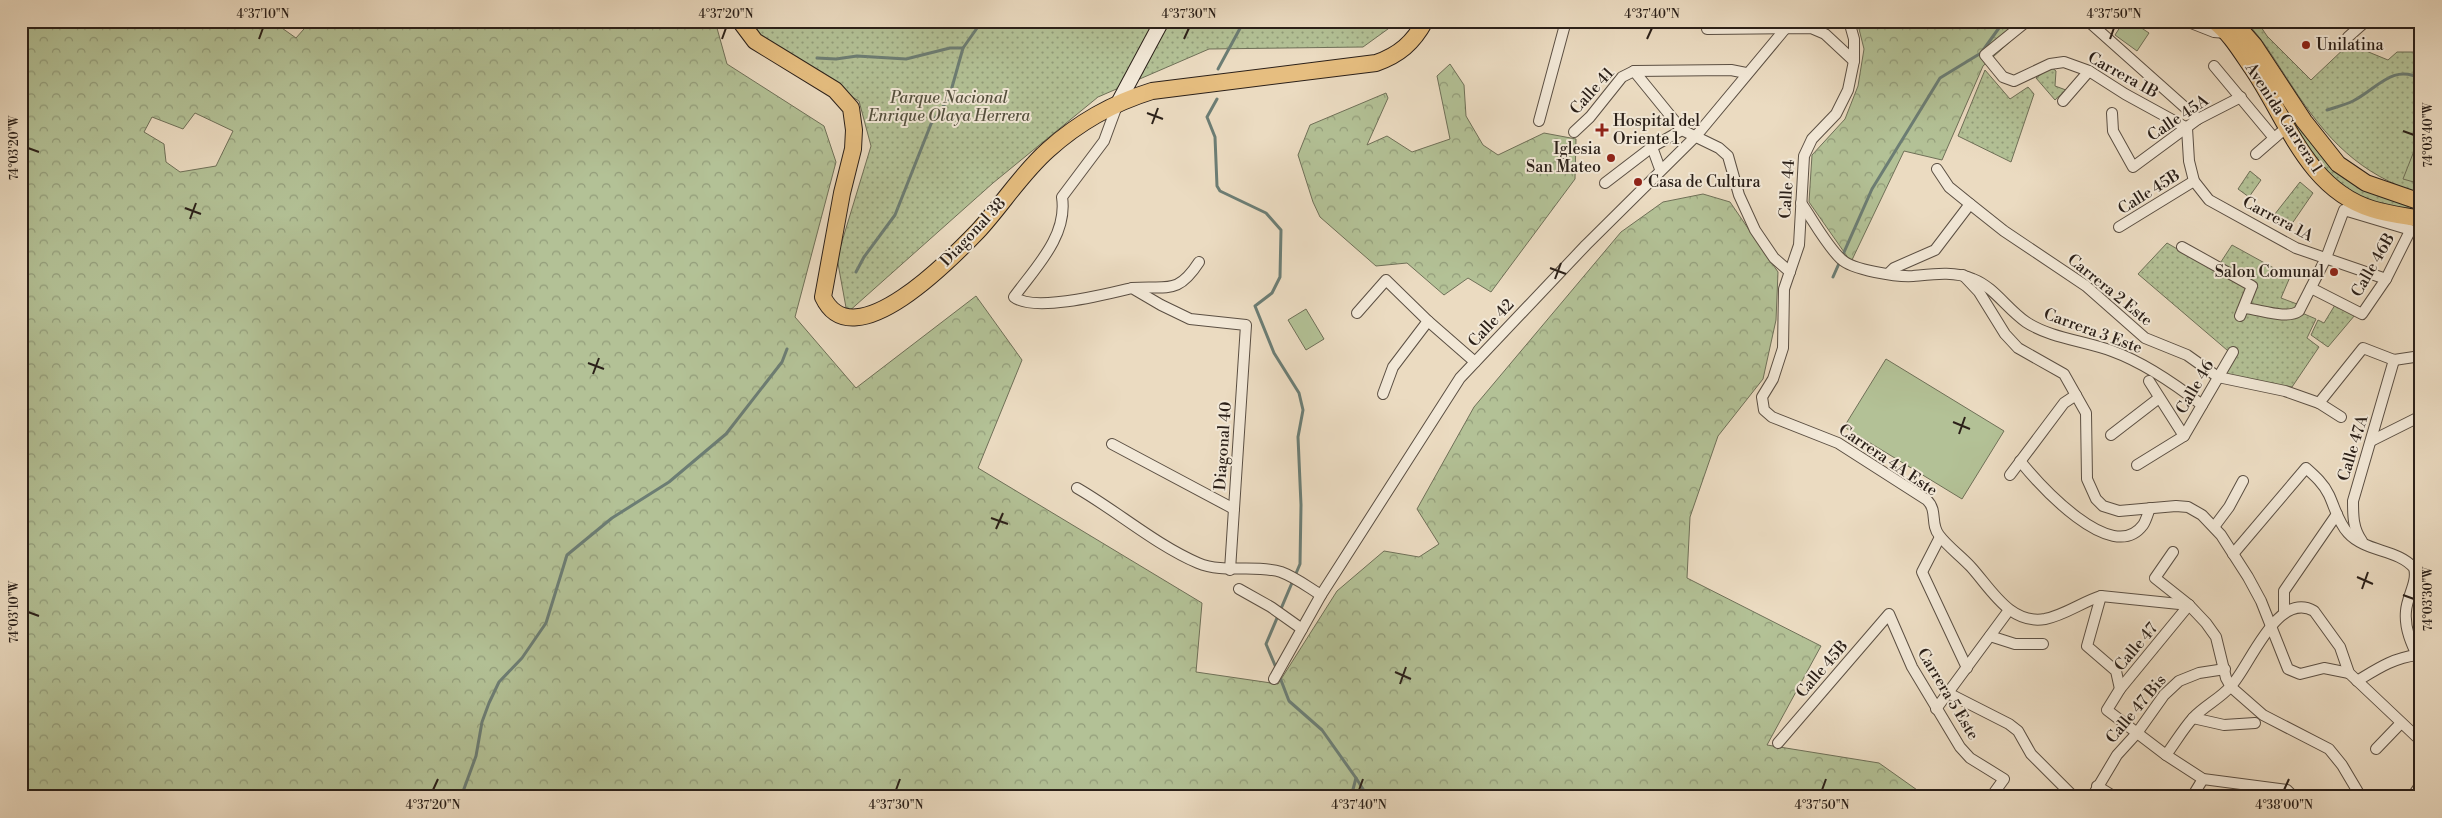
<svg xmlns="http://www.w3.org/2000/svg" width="2442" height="818" font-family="'Libre Bodoni',serif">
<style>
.grass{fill:url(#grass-dots);stroke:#6f7058}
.forest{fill:url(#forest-crowns);stroke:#6f7058;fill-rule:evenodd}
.garden{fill:#b3c196;stroke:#6f7058}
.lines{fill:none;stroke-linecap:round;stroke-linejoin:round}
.stream{stroke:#6c7d74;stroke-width:3}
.street-casing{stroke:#5b4f43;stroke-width:12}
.secondary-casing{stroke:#2b2019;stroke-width:16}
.primary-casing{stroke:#2b2019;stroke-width:18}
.street{stroke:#f2e8d7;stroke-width:10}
.secondary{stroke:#f2e8d7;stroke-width:14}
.primary{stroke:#e6be80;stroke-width:16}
.ticks{fill:none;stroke:#2b2019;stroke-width:2}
.poi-dot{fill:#8f2418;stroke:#f2e8d7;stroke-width:2}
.labels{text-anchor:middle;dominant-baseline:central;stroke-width:4;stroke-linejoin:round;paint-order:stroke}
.poi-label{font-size:16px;fill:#2b2019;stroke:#f2e8d7;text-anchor:start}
.street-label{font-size:16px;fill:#2b2019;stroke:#f2e8d7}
.park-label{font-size:16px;font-style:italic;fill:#54503e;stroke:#f2e8d7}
.neatline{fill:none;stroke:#2b2019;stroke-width:2}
.ticks-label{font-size:12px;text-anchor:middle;fill:#2b2019}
</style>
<defs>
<pattern id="grass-dots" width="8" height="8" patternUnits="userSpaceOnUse" patternTransform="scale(1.25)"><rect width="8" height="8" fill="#b3c196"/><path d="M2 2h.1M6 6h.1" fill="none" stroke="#929c7a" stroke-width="1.8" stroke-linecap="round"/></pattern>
<pattern id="forest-crowns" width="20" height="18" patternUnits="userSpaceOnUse" patternTransform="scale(1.25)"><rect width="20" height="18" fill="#b3c196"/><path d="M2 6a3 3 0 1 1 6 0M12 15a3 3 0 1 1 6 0" fill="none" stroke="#929c7a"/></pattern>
</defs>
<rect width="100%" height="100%" fill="#ebdbc1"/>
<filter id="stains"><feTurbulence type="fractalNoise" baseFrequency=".004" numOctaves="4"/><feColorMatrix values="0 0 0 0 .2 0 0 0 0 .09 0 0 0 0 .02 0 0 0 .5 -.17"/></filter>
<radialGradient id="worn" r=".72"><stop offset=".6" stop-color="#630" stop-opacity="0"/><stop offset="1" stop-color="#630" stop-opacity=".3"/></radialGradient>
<!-- grass -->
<g class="grass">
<path d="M746 21H1399L1363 47 1209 49 1098 97 993 183 847 313 837 258 871 146 859 101C833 85 760 44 746 21Z"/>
<path d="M2245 21H2257L2267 36 2311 80 2349 44 2388 60 2397 52H2417L2421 55V194C2360 175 2326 139 2292 86 2277 64 2264 40 2245 21Z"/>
<path d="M2253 58 2331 162 2421 205V213L2371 203 2349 195 2310 155Z"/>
<path d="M2051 67 2056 71 2055 86 2066 90 2055 100 2036 78Z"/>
<path d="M1985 70 2010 99 2028 87 2034 94 2011 162 1958 136Z"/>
<path d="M2250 171 2261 180 2249 197 2238 189Z"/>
<path d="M2300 182 2313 193 2289 228 2271 219Z"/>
<path d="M2167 243 2215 271 2232 245 2290 277 2281 298 2297 304 2295 310 2316 319 2307 338 2319 347 2292 387 2221 378 2234 356 2138 274Z"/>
<path d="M2335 305 2355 315 2328 347 2311 335 2318 320 2324 323Z"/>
</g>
<!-- forest -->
<g class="forest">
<path d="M21 21H272L296 38 311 21H715L727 64 824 126 836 162 795 317 856 388 976 296 1022 360 978 468 1202 603 1196 672 1278 684 1337 591 1384 551 1419 557 1439 544 1417 509 1474 407 1621 232 1663 202 1703 194 1730 202 1778 272 1776 320 1763 379 1718 436 1690 517 1687 578 1821 646 1767 745 1879 763 1927 797H21ZM195 113 233 131 216 166 180 172 166 162 164 144 144 132 152 117 183 129Z"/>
<path d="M1857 21H2033L1983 66 1942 160 1904 151 1851 262 1809 202 1812 155 1845 119 1858 86 1864 49Z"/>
<path d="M1450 64 1464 85 1466 116 1483 145 1498 155 1544 133 1576 139 1575 179 1491 292 1468 278 1444 295 1407 263 1376 266 1320 217 1313 202 1298 155 1310 125 1386 93 1388 98 1367 145 1387 136 1412 152 1450 139 1437 76Z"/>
</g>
<!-- garden -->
<g class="garden">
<path d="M2124 21H2131L2149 33 2137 51 2115 35Z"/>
<path d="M2414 151 2421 153V184L2403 179Z"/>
<path d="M1306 309 1324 339 1306 350 1288 320Z"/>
<path d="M1886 359 2004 431 1962 499 1844 427Z"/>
</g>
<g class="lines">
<!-- stream -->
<g class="stream">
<path d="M817 58 836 59 857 56 906 59 950 48H963"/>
<path d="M1218 69 1244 21"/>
<path d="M1217 99 1207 117 1215 137 1217 186 1220 191 1266 213 1281 230 1280 277 1272 293 1255 306 1274 353 1299 393 1303 410 1298 437 1301 505 1300 564 1266 644 1277 670"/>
<path d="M2327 110C2336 107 2345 105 2353 101 2377 89 2393 63 2421 79"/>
<path d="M856 272 864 257 895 215 931 124 949 98 963 48 982 21"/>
<path d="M1833 277 1872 189 1940 78 1981 53 2004 21"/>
<path d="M1279 675 1289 701 1322 730 1356 778 1351 797"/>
<path d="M1356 778 1368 797"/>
<path d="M461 797 476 756 482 722 489 703 499 682 522 658 546 623 567 555 612 518 669 482 726 434 782 362 787 349"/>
</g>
<defs>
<g id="street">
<path d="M1849 21 1854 39V61L1848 90 1836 114 1812 139 1804 156 1799 245 1784 289 1783 348 1773 379 1762 397 1764 410 1772 417 1838 443 1927 500C1938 511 1930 524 1939 535 1948 547 1961 556 1971 567 1991 589 2010 625 2045 619 2065 615 2082 602 2101 596L2189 605"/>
<path d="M2027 21 1985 55 2003 77 2014 81 2050 64 2064 62 2089 71 2125 94 2187 128 2189 161 2194 181 2209 200 2296 248 2386 279"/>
<path d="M2088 21 2198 119"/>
<path d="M2186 21 2214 32 2226 33"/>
<path d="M1707 29 1811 28 1825 34 1854 61"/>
<path d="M2348 37 2366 21"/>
<path d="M2214 66 2274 138"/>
<path d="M1634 71 1682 130 1719 148 1728 156 1739 195 1755 230 1774 258 1790 272"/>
<path d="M2063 101 2089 71"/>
<path d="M1118 103 1104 141 1062 197C1068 236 1035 268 1014 297 1034 313 1107 294 1132 288L1161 305 1190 319 1246 325 1230 570"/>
<path d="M2112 113 2113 131 2133 167 2198 119 2241 97"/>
<path d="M1539 121 1566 21"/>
<path d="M1574 132 1590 117 1622 77 1634 71 1731 70 1746 73"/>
<path d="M1652 147 1660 169"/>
<path d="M2256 154 2287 127"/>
<path d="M1937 169 1949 187 1970 204 2004 231 2086 286 2145 338 2187 355 2218 377 2285 391 2319 403 2341 417"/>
<path d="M1605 183 1652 147 1682 130"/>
<path d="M1801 203C1813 220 1826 245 1841 259 1852 270 1897 277 1913 276 1934 274 1954 271 1973 279 1994 287 2007 309 2026 322 2050 338 2085 341 2112 351 2145 363 2175 384 2202 405"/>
<path d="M2119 227 2194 181"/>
<path d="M2182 247 2252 286 2240 316"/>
<path d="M1888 274 1894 268 1935 250 1970 204"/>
<path d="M1963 275 1979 292 2005 334 2018 348 2064 374 2086 413 2087 479 2096 499 2103 506 2119 511 2176 506 2188 507 2202 515 2221 535 2248 577 2261 601 2288 669 2300 674 2324 668 2349 673"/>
<path d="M1132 288C1167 285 1177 296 1199 262"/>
<path d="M2311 288 2362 314 2386 279 2410 231"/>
<path d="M2419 306 2421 303"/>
<path d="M2244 308C2259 309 2287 320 2299 311L2326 258 2344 210 2421 233"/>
<path d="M1357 313 1386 280 1428 321 1475 362"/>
<path d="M2149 381 2184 436"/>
<path d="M1383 394 1393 367 1428 321"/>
<path d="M2319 403 2363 348 2394 360 2414 357 2421 359"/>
<path d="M2111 435 2159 398"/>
<path d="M2371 441 2421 416"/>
<path d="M1112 444 1234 509"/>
<path d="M2020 461C2038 483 2112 567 2143 525 2146 521 2148 513 2150 508"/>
<path d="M2137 465 2184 436 2233 352"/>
<path d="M2010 475 2064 403 2076 395"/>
<path d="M1077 488C1117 511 1156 545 1198 563 1224 574 1254 564 1281 572 1295 577 1308 587 1321 595"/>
<path d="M2214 527 2229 507 2243 481"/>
<path d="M1940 537 1922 572 1967 668"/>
<path d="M2362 541C2353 529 2353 516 2353 501L2394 360"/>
<path d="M2173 552 2155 578 2189 605 2206 623 2216 637 2226 678 2231 687 2263 715 2329 749 2342 765 2361 797"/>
<path d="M2233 554 2306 468C2315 476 2324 484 2329 495 2335 508 2338 522 2348 533 2365 552 2398 549 2414 568 2418 582 2407 596 2406 611 2404 630 2413 647 2421 664"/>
<path d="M1239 589 1271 607 1302 629"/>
<path d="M2101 596 2087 646 2116 671 2120 689"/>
<path d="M2189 605 2120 689 2107 710 2166 755 2203 779 2287 790 2294 797"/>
<path d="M2284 613V591L2337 514"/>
<path d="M1990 636 2015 644H2043"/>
<path d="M1274 679 1321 595 1460 378 1586 245 1696 136 1785 29"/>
<path d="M2357 681C2377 669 2393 658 2417 655"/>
<path d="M1948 693 2009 724 2018 731 2031 754 2074 797"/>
<path d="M1936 709 2009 610"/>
<path d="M2193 718 2224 725 2255 723"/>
<path d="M1778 743 1889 614 1912 667 1960 747 1970 758 2004 779 1991 797"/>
<path d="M2376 749 2401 723"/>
<path d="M2166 755C2175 743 2183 729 2193 718 2204 706 2221 698 2231 686 2250 666 2277 590 2314 611L2340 647 2349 673 2421 741"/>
<path d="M2097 786 2115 797"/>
<path d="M2092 797 2117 755 2137 733 2164 695 2179 681 2199 673 2225 669"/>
<path d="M2192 797 2203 779"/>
<path d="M2412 797 2421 784"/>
</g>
<path id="secondary" d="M1118 103 1162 21"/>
<g id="primary">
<path d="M740 21 755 41 835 90 851 108 854 130 853 149 842 193 823 297C853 361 953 257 978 231 1002 205 1021 174 1048 150 1079 122 1113 103 1152 91L1376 63C1399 55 1413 43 1425 21"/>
<path d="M2214 21C2230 33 2241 52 2252 68 2287 119 2307 189 2372 209 2388 214 2405 216 2421 219"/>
<path d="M2233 21 2254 45 2304 121 2338 164 2366 183 2421 202"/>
</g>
</defs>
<!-- street casing -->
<use href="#street" class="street-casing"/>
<!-- secondary casing -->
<use href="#secondary" class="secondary-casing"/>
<!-- primary casing -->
<use href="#primary" class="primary-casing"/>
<!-- street -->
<use href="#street" class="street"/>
<!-- secondary -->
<use href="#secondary" class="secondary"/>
<!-- primary -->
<use href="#primary" class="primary"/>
</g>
<!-- ticks -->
<path class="ticks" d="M259 39 263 28M722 39 726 28M1184 39 1189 28M1647 39 1652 28M2110 39 2114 28M1147 113 1163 119M1152 124 1158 108M2403 131 2414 135M28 148 39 152M185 208 201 214M190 219 196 203M1550 268 1566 274M1555 279 1561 263M588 363 604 369M593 374 599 358M1953 422 1970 429M1959 434 1965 417M991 518 1008 524M996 529 1003 513M2357 577 2373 584M2362 589 2368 572M2403 595 2414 599M28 612 39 616M1395 672 1411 679M1400 684 1406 667M433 790 438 779M896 790 900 779M1359 790 1363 779M1822 790 1826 779M2284 790 2289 779"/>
<!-- markers -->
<g class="poi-dot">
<circle cx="2306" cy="45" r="5"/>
<path d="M1599.5 122.5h5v5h5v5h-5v5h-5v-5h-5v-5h5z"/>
<circle cx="1611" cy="158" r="5"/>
<circle cx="1638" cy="182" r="5"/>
<circle cx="2334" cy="272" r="5"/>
</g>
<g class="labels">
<!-- poi labels -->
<g class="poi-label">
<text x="2316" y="45">Unilatina</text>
<text x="1613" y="121">Hospital del<tspan x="1613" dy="18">Oriente 1</tspan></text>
<text x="1601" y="149" text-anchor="end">Iglesia<tspan x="1601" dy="18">San Mateo</tspan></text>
<text x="1648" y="182">Casa de Cultura</text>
<text x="2324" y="272" text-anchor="end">Salon Comunal</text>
</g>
<!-- street labels -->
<g class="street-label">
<text transform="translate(2123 75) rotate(29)">Carrera 1B</text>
<text transform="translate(1592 91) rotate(-48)">Calle 41</text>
<text transform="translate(2178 118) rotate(-34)">Calle 45A</text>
<text transform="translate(2284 118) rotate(57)">Avenida Carrera 1</text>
<text transform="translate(1787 189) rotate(-86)">Calle 44</text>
<text transform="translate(2149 192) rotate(-32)">Calle 45B</text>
<text transform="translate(2278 219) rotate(28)">Carrera 1A</text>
<text transform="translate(973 232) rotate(-47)">Diagonal 38</text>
<text transform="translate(2373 265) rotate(-60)">Calle 46B</text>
<text transform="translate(2110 290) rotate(39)">Carrera 2 Este</text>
<text transform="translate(1491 323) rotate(-47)">Calle 42</text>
<text transform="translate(2093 331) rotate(20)">Carrera 3 Este</text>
<text transform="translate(2195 387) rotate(-60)">Calle 46</text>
<text transform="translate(1223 446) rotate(-86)">Diagonal 40</text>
<text transform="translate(2353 448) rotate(-73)">Calle 47A</text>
<text transform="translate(1888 460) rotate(34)">Carrera 4A Este</text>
<text transform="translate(2136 647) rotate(-50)">Calle 47</text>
<text transform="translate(1822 669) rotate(-49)">Calle 45B</text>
<text transform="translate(1948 694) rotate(59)">Carrera 5 Este</text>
<text transform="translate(2136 709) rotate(-50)">Calle 47 Bis</text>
</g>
<!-- park labels -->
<g class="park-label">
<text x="949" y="98">Parque Nacional<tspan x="949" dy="18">Enrique Olaya Herrera</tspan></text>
</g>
</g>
<!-- margin -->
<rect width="2442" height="818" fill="none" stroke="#ebdbc1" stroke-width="55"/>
<rect x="28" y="28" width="2386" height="762" class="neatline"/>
<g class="ticks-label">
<text x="263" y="18">4°37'10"N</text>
<text x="726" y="18">4°37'20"N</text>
<text x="1189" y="18">4°37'30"N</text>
<text x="1652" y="18">4°37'40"N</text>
<text x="2114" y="18">4°37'50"N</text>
<text transform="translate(2428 135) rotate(-90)" y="4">74°03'40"W</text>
<text transform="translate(14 148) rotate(-90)" y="4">74°03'20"W</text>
<text transform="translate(2428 599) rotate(-90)" y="4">74°03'30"W</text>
<text transform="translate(14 612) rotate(-90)" y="4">74°03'10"W</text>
<text x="433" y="809">4°37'20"N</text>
<text x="896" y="809">4°37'30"N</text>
<text x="1359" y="809">4°37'40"N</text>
<text x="1822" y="809">4°37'50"N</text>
<text x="2284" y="809">4°38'00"N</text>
</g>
<rect width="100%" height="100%" filter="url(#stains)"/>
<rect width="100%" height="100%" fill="url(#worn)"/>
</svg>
